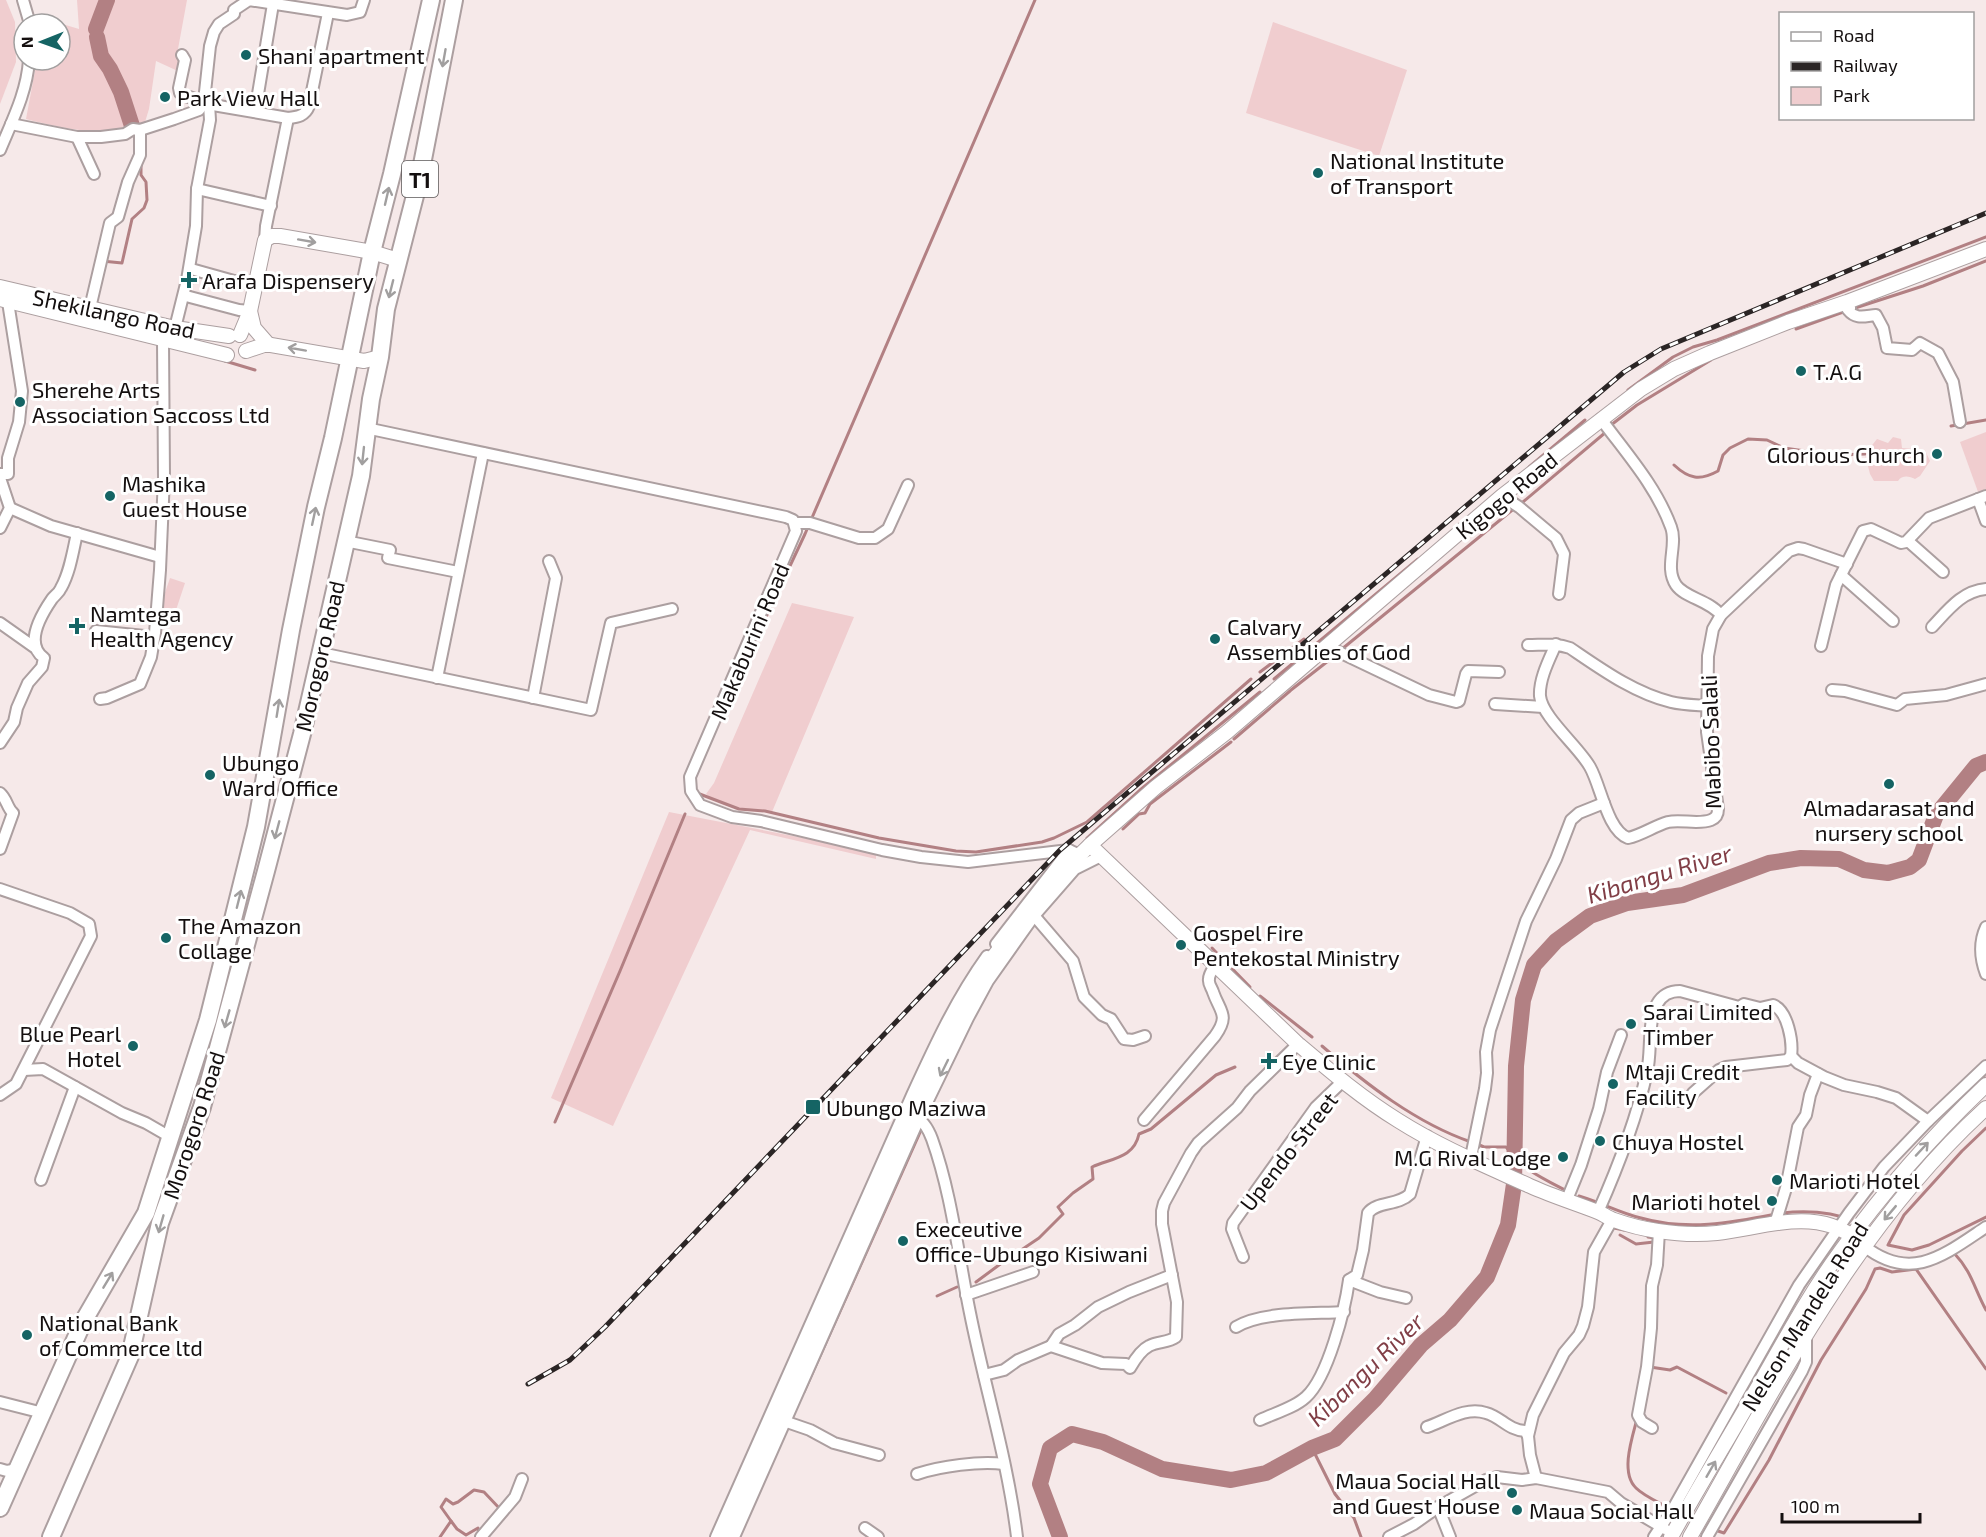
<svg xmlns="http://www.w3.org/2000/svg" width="1986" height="1537" font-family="'Exo 2',sans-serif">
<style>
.green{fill:#f0cdcf}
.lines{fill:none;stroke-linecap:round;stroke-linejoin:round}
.stream{stroke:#b28083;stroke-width:3}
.river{stroke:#b28083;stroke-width:16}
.minor-casing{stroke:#ac9fa0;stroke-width:14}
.major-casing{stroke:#ac9fa0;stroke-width:16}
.highway-casing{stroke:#ac9fa0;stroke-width:20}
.minor{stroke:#fff;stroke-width:10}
.major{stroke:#fff;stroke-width:14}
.highway{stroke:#fff;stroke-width:16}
.rail-casing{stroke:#2b2525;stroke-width:5}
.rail{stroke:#fff;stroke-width:3;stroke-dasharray:9;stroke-linecap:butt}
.oneway{stroke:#a19f9f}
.poi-dot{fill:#156464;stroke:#fff;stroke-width:2}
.labels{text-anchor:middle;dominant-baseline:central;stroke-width:6;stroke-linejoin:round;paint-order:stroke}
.shield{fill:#fff;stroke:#5a5757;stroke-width:1.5}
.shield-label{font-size:21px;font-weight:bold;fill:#140f0f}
.poi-label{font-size:22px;fill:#140f0f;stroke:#fff;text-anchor:start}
.street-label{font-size:22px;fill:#140f0f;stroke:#fff}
.water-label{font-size:24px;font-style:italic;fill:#813e46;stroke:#fff}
</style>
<rect width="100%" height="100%" fill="#f6e9e9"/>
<!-- green -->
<g class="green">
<path d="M0 0H6L15 22 16 62 0 104Z"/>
<path d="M77 0H187L178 49 180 72 156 61 149 109 145 122C111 140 61 128 26 119L37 60H60V24H42V22L59 23 79 29Z"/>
<path d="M1273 22 1407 70 1379 156 1246 113Z"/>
<path d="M1986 432V514L1960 442Z"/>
<path d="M1893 437 1901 439 1902 448 1925 450 1930 461 1920 476 1915 479C1909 476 1902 475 1898 481H1874L1870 474 1865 454 1877 439 1888 443Z"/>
<path d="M170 578 185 583 174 616 159 610Z"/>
<path d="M792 603 854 617 772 812C748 809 725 811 706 794L714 783Z"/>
<path d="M669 812 876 852V859L750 830 613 1126 551 1098Z"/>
</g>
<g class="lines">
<!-- stream -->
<g class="stream">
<path d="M102 261 122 263 132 219 144 208 147 200 146 182 141 175V161"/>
<path d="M1852 309 1923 286 1986 261"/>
<path d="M1796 329 1846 311"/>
<path d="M225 361 255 370"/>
<path d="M1628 390 1673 357 1693 347 1717 340 1986 237"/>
<path d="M1611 425 1637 405 1711 360"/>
<path d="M1951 426 1986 420"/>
<path d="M1674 465C1689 479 1700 481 1718 471L1723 455 1730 448 1748 439 1767 440 1784 448 1833 455 1865 454"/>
<path d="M1529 467 1585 420"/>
<path d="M1523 502 1606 432"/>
<path d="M1342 649 1516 507"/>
<path d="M743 666 805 534 1035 0"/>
<path d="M1260 672 1304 639"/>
<path d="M1274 679 1418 559"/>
<path d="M1291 690 1337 654"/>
<path d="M1234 739 1290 691"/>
<path d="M697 793 739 809 765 811 879 838 956 851 976 852 1042 842 1054 838 1087 822 1251 679"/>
<path d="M1123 829 1139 814 1145 813 1150 804 1231 742"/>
<path d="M1087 838 1140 790 1260 692"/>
<path d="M1212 948 1250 987"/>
<path d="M1260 996 1312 1037"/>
<path d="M1322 1046C1366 1084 1416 1123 1471 1142"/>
<path d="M1977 1084 1984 1077"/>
<path d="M927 1117 932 1104"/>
<path d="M555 1122 620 971 685 814"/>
<path d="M1986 1128 1962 1151 1904 1215 1888 1245 1912 1250 1929 1245 1986 1217"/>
<path d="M1477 1144 1484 1147H1506C1521 1169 1544 1179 1567 1191"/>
<path d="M1579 1196C1600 1202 1620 1213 1641 1218 1686 1231 1731 1223 1776 1214"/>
<path d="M1782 1213C1807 1210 1832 1212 1855 1221L1857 1219"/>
<path d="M1614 1228 1624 1230"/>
<path d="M1620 1235 1636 1244 1654 1242"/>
<path d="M1648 1237 1655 1238"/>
<path d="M1954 1253C1972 1272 1974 1288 1986 1310"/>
<path d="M976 1282 999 1265 1039 1238 1063 1214 1058 1207 1073 1193 1093 1179 1092 1167C1112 1158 1134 1158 1139 1134L1151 1129 1216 1075 1235 1067"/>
<path d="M937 1296 957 1287"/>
<path d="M1650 1367 1670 1370 1677 1367 1726 1393"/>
<path d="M804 1392 922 1128"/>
<path d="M1637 1419C1632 1438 1620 1473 1636 1488 1644 1496 1658 1502 1669 1508"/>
<path d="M1312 1448 1335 1494 1354 1518 1361 1537"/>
<path d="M451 1521 441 1507 446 1499 453 1504 458 1502 474 1490 484 1492 501 1510"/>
<path d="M1715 1530 1724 1533 1729 1525 1769 1460 1821 1360 1866 1289 1875 1269 1880 1268 1892 1272 1916 1269 1986 1369"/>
<path d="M440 1537 451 1521 457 1529 466 1535 478 1528 479 1534"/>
</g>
<!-- river -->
<g class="river">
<path d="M96 29 107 0"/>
<path d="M97 37 101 56 110 69 121 92 133 129"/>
<path d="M1060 1537 1040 1484 1050 1448 1072 1434 1103 1442 1162 1469 1231 1480 1266 1473 1312 1448 1335 1439 1375 1399 1421 1345 1450 1320 1487 1277 1508 1225 1514 1184 1516 1066 1523 1000 1534 965 1556 941 1590 916 1627 903 1683 895 1769 863 1801 858 1839 859 1864 870 1888 873 1910 867 1919 860 1936 815 1976 766 1986 762"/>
</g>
<defs>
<g id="minor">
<path d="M23 0 30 24"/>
<path d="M182 55 185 60 179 88 180 93 183 95 213 105 288 118C298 117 305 116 309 106L328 13"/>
<path d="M255 112 273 4"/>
<path d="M11 124 77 137H101L125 134 133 129 140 130 174 119 199 110 205 102"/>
<path d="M77 137 94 174"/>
<path d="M0 150C12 121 27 92 29 60"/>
<path d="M197 189 271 206"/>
<path d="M265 240 266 226 288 118"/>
<path d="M191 269 234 281 256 285"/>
<path d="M186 296 239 310 250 311"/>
<path d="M1847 302 1850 308 1848 310C1856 320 1865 316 1876 315L1883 328 1887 348 1912 350 1920 343 1938 353 1953 382 1960 422"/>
<path d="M90 308 110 223 118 217 128 182 140 155V130"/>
<path d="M175 328 187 280 196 226 197 189 210 120 209 104 205 92 210 46 214 32 219 24 234 14V10L249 0 347 15 360 12 364 0"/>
<path d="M1601 419C1626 453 1656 486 1671 527 1678 545 1664 567 1676 585 1685 598 1709 600 1721 615"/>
<path d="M366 428 786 517 793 520 796 531 690 777 691 791 700 805 732 817 761 821 882 850 921 857 968 862 1069 850 1080 855"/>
<path d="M0 474H8V458L19 422 22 391 8 302"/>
<path d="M0 478 10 508 0 528"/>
<path d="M1502 496 1519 507 1556 538 1564 554 1559 594"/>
<path d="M1978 499 1986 521"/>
<path d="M10 508 51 526 160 557"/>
<path d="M795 523H810L859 538H875L888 529 908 485"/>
<path d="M345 541 390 550 388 558 458 572"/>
<path d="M1908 541 1943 572"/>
<path d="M1841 575 1893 621"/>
<path d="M0 623 34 647"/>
<path d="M1932 627C1948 610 1962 591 1986 589"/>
<path d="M96 631 154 637"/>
<path d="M1556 644C1549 660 1539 679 1540 696 1542 717 1579 747 1590 767 1601 786 1607 830 1628 838 1642 835 1654 826 1668 822 1681 819 1698 825 1711 820 1716 818 1718 815 1718 809L1707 732 1708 656 1713 629 1721 615 1789 551 1798 548 1804 549 1847 564"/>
<path d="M1528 645C1543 645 1556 643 1570 648 1601 669 1634 693 1671 702 1683 705 1696 705 1709 706"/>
<path d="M1821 646 1836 585 1863 531 1871 529 1901 543 1906 542 1929 518 1986 496"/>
<path d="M1325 648 1339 652 1429 695 1456 702 1459 701 1466 674 1468 671 1499 672"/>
<path d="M321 653 591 710 611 623 672 609"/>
<path d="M437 678 483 453"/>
<path d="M1832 690 1845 691 1897 705 1905 699 1946 695 1986 684"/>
<path d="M533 698 556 578 549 561"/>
<path d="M100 699 107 698 140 684 151 657 155 633 160 570 164 477 163 341"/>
<path d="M1495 704 1543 707"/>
<path d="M0 743 14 722 17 708 28 683 42 667 44 658C24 644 41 615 52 599 55 595 59 593 61 588 70 572 73 551 77 533"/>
<path d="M0 793C7 799 7 808 13 813L0 849"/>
<path d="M0 889 70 913 89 924 91 936 16 1084 0 1095"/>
<path d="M1031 912 1073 961 1084 997 1102 1015 1111 1019 1124 1039 1133 1040 1145 1036"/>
<path d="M1986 927C1979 942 1980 958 1986 974"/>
<path d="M996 944 1069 850"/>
<path d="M1791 1056 1798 1063 1824 1077 1844 1085 1877 1092 1896 1098 1928 1121"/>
<path d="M24 1070 43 1069 122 1113 146 1123 172 1138"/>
<path d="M916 1118C924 1121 929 1131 932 1139 952 1195 958 1255 970 1313 985 1388 1008 1461 1017 1537"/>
<path d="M1144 1120 1215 1036C1230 1015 1220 1012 1213 992 1212 988 1208 984 1209 979 1209 974 1213 969 1215 966"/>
<path d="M1472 1152 1485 1089 1487 1073 1486 1052 1490 1030 1526 921 1556 859 1571 820 1579 813 1604 803"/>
<path d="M41 1180 75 1087"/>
<path d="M1568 1197 1581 1165 1599 1109 1607 1072 1621 1035"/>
<path d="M1598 1212C1618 1167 1636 1121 1647 1072 1652 1051 1647 1024 1657 1004 1662 995 1669 991 1680 991L1739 1007 1744 1004 1760 1008 1773 1005C1788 1011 1793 1042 1791 1056L1787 1060 1726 1067 1719 1070 1693 1093 1690 1099 1684 1101 1641 1099"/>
<path d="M1775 1224 1786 1188 1798 1127 1806 1115 1810 1095 1818 1074"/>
<path d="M1864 1246C1911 1283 1944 1255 1986 1227"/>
<path d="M1243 1257 1232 1229 1233 1223 1316 1107 1343 1081"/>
<path d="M1349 1280 1380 1292 1406 1298"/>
<path d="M966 1295 1033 1272"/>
<path d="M1236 1327C1262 1311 1313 1314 1344 1312"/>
<path d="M1051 1346 1059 1334 1075 1325 1098 1307 1129 1292 1172 1275"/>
<path d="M984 1375 1004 1370 1018 1360 1051 1346 1102 1363 1126 1364 1130 1368C1134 1361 1141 1350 1149 1346 1158 1341 1168 1343 1176 1337L1177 1302 1162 1224V1211L1164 1203 1191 1153 1198 1143 1237 1108 1250 1091 1298 1044"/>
<path d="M0 1402 43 1413"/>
<path d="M781 1420 810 1430 834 1443 879 1455"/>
<path d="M1260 1420C1275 1413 1294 1408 1306 1397 1328 1377 1345 1309 1349 1280L1357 1275 1363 1250 1368 1213C1377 1201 1398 1206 1410 1194L1427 1136"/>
<path d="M1427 1427C1445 1421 1466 1406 1486 1413 1501 1417 1508 1430 1525 1431L1528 1436"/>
<path d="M1652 1428 1642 1422 1638 1415 1647 1367 1651 1328 1652 1286 1657 1265 1659 1231"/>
<path d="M0 1469 7 1471 18 1469"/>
<path d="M917 1474C941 1466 979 1461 1004 1464"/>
<path d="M1536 1478 1530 1455 1528 1436 1533 1415 1564 1353 1579 1335 1583 1326 1588 1307 1594 1252 1612 1220"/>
<path d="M1438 1507 1450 1537"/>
<path d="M865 1528 878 1537"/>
<path d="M481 1537 515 1497 522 1479"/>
<path d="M716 1537 912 1095C934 1047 956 999 987 956"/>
<path d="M734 1537 919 1119 968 1018 988 981 1034 916 1075 869 1101 856"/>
<path d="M1389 1537 1414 1524 1438 1507 1486 1480 1497 1477 1522 1480 1536 1478 1608 1492 1621 1503 1665 1529"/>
<path d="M1654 1537 1674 1507 1799 1285 1849 1213 1884 1167 1928 1121 1986 1066"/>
<path d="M1707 1537 1802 1371 1806 1362V1337"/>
</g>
<g id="major">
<path d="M0 287 175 328 229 336"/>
<path d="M0 299 227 355"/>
<path d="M250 311 254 328 268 344"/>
<path d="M240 335 250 311 265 240 272 236H280L372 252 398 260"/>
<path d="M246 351 264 345H271L364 361 380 357"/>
<path d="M1090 845 1298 1044C1330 1071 1363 1099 1399 1121 1440 1147 1486 1166 1530 1186 1552 1196 1575 1203 1598 1212 1603 1214 1608 1218 1614 1220 1628 1225 1644 1229 1658 1231 1678 1234 1697 1235 1717 1233 1768 1227 1822 1204 1864 1246"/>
<path d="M726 1537 943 1046 990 961 1054 880 1090 845 1156 787 1227 732 1502 496 1641 389 1674 369 1710 353 1788 322 1847 302 1986 249"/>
<path d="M1671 1537C1698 1488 1727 1441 1755 1392 1782 1345 1808 1296 1840 1252 1883 1192 1932 1136 1986 1085"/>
<path d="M1690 1537C1776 1386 1856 1226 1986 1108"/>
</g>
<g id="highway">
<path d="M0 1508 83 1322 146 1213 208 1020 256 827 291 630 316 507 333 438 372 252 392 174 431 0"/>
<path d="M51 1537 130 1356 160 1223 202 1107 266 871 302 734 361 476 371 399 380 357 386 309 419 180 454 0"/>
</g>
</defs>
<!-- minor casing -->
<use href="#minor" class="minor-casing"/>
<!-- major casing -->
<use href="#major" class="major-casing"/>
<!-- highway casing -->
<use href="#highway" class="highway-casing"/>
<!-- minor -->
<use href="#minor" class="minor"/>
<!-- major -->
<use href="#major" class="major"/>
<!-- highway -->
<use href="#highway" class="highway"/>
<defs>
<path id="rail" d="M528 1384 570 1360 605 1327 1060 850 1624 372 1661 349 1986 213"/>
</defs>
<!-- rail casing -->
<use href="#rail" class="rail-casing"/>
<!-- rail -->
<use href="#rail" class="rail"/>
</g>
<!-- one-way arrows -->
<defs><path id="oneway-shaft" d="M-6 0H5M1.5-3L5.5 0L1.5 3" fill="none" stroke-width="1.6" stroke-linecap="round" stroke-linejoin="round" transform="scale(1.5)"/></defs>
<g class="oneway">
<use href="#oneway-shaft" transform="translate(444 58) rotate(100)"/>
<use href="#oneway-shaft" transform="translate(387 196) rotate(-77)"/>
<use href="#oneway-shaft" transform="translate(307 241) rotate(10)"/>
<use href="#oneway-shaft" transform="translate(391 289) rotate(104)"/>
<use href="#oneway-shaft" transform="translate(297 349) rotate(-170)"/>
<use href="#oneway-shaft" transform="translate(363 456) rotate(96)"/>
<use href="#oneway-shaft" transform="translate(314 516) rotate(-78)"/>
<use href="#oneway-shaft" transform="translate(278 708) rotate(-81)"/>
<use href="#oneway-shaft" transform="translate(277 830) rotate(105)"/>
<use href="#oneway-shaft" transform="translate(239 899) rotate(-76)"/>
<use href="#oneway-shaft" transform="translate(227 1019) rotate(106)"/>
<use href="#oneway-shaft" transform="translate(944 1068) rotate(116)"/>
<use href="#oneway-shaft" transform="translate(1922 1149) rotate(-47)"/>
<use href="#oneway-shaft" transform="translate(1890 1213) rotate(130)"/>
<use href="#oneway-shaft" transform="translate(161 1224) rotate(106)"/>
<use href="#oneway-shaft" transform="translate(108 1280) rotate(-59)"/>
<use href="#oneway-shaft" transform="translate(1711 1469) rotate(-60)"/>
</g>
<!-- markers -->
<g class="poi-dot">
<circle cx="246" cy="55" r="6"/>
<circle cx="165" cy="97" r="6"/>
<circle cx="1318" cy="173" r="6"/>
<path d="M186 271h6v6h6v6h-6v6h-6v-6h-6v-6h6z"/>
<circle cx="1801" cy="371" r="6"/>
<circle cx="20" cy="402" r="6"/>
<circle cx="1937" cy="454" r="6"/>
<circle cx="110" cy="496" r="6"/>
<path d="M74 617h6v6h6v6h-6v6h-6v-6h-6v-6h6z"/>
<circle cx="1215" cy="639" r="6"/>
<circle cx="210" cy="775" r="6"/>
<circle cx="1889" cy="784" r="6"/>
<circle cx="166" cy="938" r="6"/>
<circle cx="1181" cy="945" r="6"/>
<circle cx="1631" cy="1024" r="6"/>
<circle cx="133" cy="1046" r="6"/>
<path d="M1266 1052h6v6h6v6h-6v6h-6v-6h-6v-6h6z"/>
<circle cx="1613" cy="1084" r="6"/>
<rect x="805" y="1099" width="16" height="16" rx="3"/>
<circle cx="1600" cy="1141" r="6"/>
<circle cx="1563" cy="1157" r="6"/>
<circle cx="1777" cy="1180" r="6"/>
<circle cx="1772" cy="1201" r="6"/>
<circle cx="903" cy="1241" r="6"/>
<circle cx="27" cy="1335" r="6"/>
<circle cx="1512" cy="1493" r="6"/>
<circle cx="1517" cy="1510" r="6"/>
</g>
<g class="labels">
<!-- shield labels -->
<rect class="shield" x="402" y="161" width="36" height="36" rx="4.5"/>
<g class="shield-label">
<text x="420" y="179">T1</text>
</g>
<!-- poi labels -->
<g class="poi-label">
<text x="258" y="55">Shani apartment</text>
<text x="177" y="97">Park View Hall</text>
<text x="1330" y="160">National Institute<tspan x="1330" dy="25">of Transport</tspan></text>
<text x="202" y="280">Arafa Dispensery</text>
<text x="1813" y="371">T.A.G</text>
<text x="32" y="389">Sherehe Arts<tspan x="32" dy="25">Association Saccoss Ltd</tspan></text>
<text x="1925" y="454" text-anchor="end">Glorious Church</text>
<text x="122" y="483">Mashika<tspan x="122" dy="25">Guest House</tspan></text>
<text x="90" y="613">Namtega<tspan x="90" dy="25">Health Agency</tspan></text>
<text x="1227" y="626">Calvary<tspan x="1227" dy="25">Assemblies of God</tspan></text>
<text x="222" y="762">Ubungo<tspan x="222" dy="25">Ward Office</tspan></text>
<text x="1889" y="807" text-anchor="middle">Almadarasat and<tspan x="1889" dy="25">nursery school</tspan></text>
<text x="178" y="925">The Amazon<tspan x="178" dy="25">Collage</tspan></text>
<text x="1193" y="932">Gospel Fire<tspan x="1193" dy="25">Pentekostal Ministry</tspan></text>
<text x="1643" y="1011">Sarai Limited<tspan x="1643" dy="25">Timber</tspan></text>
<text x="121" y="1033" text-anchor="end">Blue Pearl<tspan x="121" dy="25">Hotel</tspan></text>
<text x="1282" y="1061">Eye Clinic</text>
<text x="1625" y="1071">Mtaji Credit<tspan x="1625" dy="25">Facility</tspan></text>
<text x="826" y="1107">Ubungo Maziwa</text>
<text x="1612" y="1141">Chuya Hostel</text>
<text x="1551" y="1157" text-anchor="end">M.G Rival Lodge</text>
<text x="1789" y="1180">Marioti Hotel</text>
<text x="1760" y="1201" text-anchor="end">Marioti hotel</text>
<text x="915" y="1228">Execeutive<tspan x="915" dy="25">Office-Ubungo Kisiwani</tspan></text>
<text x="39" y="1322">National Bank<tspan x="39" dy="25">of Commerce ltd</tspan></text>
<text x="1500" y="1480" text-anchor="end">Maua Social Hall<tspan x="1500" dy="25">and Guest House</tspan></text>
<text x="1529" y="1510">Maua Social Hall</text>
</g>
<!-- street labels -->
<g class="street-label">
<text transform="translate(114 313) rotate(12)">Shekilango Road</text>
<text transform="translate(1506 495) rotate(-39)">Kigogo Road</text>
<text transform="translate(749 641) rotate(-67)">Makaburini Road</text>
<text transform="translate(319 656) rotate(-77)">Morogoro Road</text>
<text transform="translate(1710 742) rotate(-92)">Mabibo Salali</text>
<text transform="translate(193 1125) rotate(-72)">Morogoro Road</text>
<text transform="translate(1288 1151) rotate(-52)">Upendo Street</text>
<text transform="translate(1804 1316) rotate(-58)">Nelson Mandela Road</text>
</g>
<!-- water labels -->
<g class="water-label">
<text transform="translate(1659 873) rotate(-17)">Kibangu River</text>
<text transform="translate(1365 1369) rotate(-44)">Kibangu River</text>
</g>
</g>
<!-- legend -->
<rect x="1779" y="12" width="195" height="108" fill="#ffffff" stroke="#a19f9f" stroke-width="1.5"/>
<rect x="1791" y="32" width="30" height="9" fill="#ffffff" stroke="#a19f9f" stroke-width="1.5"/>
<text x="1833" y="42" font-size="18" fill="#140f0f">Road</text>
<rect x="1791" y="62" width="30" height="9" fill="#2b2525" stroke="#a19f9f" stroke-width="1.5"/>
<text x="1833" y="72" font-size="18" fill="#140f0f">Railway</text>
<rect x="1791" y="87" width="30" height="18" fill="#f0cdcf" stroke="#a19f9f" stroke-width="1.5"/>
<text x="1833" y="102" font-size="18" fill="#140f0f">Park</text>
<!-- north arrow -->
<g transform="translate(42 42) rotate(269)"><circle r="28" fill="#ffffff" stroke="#a19f9f" stroke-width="1.5"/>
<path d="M0-4.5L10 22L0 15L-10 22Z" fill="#156464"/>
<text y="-9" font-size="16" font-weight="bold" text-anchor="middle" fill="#140f0f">N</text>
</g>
<!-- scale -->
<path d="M1782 1513v9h138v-9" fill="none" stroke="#140f0f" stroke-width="3"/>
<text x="1791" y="1513" font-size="18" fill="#140f0f" stroke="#ffffff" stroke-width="4.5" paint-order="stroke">100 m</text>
</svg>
